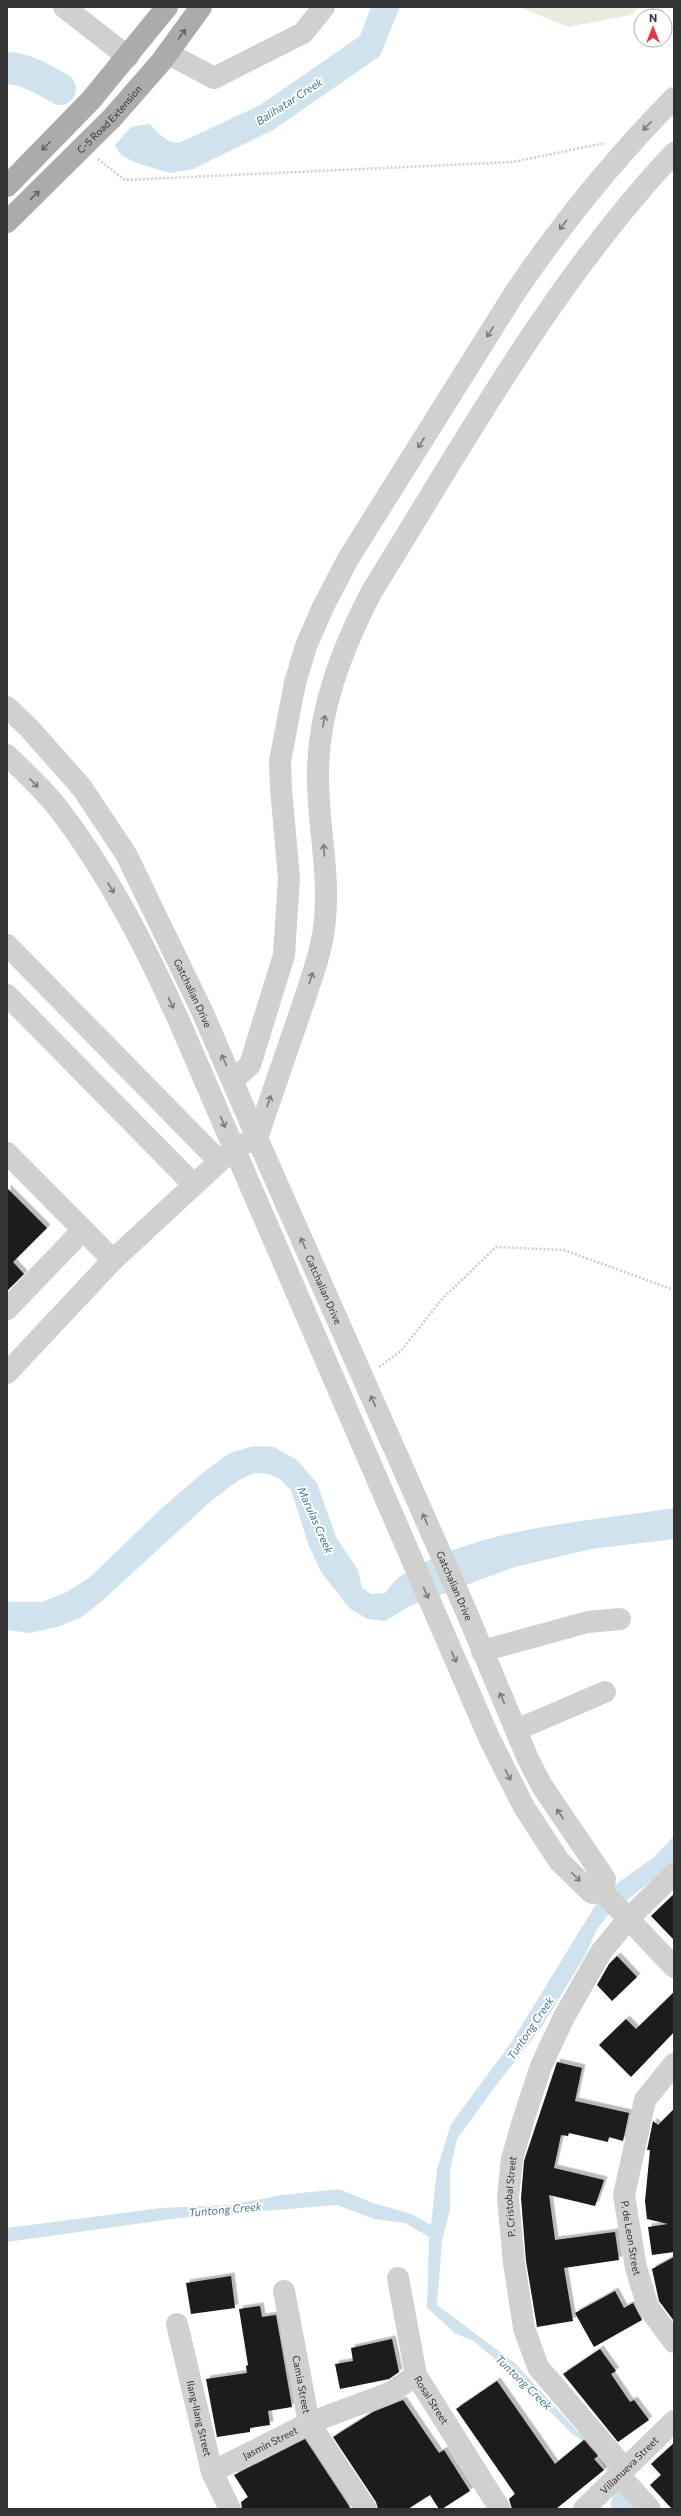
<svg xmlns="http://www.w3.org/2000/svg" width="681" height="2516" font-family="Commissioner,sans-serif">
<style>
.green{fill:#e6ecdf}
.water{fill:#cfe2ee}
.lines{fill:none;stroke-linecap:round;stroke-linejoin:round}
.stream{stroke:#cfe2ee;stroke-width:5.5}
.river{stroke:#cfe2ee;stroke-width:32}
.building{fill:#1a1a1a;filter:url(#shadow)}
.path{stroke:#cdcdcd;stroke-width:2.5;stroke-dasharray:2 2;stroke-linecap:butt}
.minor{stroke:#d0d0d0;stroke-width:22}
.major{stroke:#ababab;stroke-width:22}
.oneway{stroke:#636363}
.oneway2{stroke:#7a7a7a}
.labels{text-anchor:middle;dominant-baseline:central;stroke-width:4;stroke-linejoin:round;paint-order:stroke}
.street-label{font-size:10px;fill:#333;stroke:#fff}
.water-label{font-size:11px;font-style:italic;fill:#3f7597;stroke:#fff}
</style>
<defs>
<filter id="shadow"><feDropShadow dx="3.5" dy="-3.5" stdDeviation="0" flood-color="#0004"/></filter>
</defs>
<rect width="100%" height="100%" fill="#fff"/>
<!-- green -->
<path class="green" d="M520 7H639L631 15 568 27Z"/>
<!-- water -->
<g class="water">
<path d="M371 7H400L380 56 273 130 193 169 170 173 136 163 121 155 115 145 131 127 149 124C158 132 166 143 179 143L260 105 360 36Z"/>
<path d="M253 1446 274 1447 297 1460 317 1483 336 1537 358 1570 362 1588 371 1594 385 1593C390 1587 395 1579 402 1575 477 1527 587 1522 674 1508V1539L591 1549 515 1567 410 1606 385 1621 368 1619 350 1609 321 1572 309 1546 291 1490 280 1479 268 1474 255 1473 239 1480 211 1501 102 1601 80 1618 57 1627 30 1633 7 1630V1602H42L67 1592 90 1577 163 1507 204 1472 230 1453Z"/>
<path d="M674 1836V1863L607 1916 596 1931 586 1954 541 2028 494 2088 457 2139 450 2170V2209L442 2241 437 2305 516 2364 578 2432 594 2438 615 2464 607 2472 590 2445 572 2434 512 2373 472 2340 456 2334 427 2308 429 2237 405 2223 374 2219 337 2205 179 2218 7 2242V2228L161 2208 230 2205 282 2195 339 2189 373 2203 412 2214 431 2225 437 2169 451 2124 511 2043 596 1904 619 1882 653 1858Z"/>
</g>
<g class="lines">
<!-- stream -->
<path class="stream" d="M621 2490 627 2504"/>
<!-- river -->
<g class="river">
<path d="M7 68C27 69 43 79 60 89"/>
<path d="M627 2504 629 2509"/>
</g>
</g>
<!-- building -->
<g class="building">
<path d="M7 1188 47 1228 13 1262 24 1274 7 1291Z"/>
<path d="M674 1894V1940L651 1916Z"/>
<path d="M617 1956 637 1977 612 2001 597 1985 609 1964Z"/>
<path d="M674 1992V2032L631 2077 599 2045 626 2019 636 2029Z"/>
<path d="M557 2062 582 2068 575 2101 629 2113 623 2141 609 2137 608 2142 569 2133 568 2136 561 2135 554 2168 604 2180 595 2206 549 2195 555 2240 615 2232 619 2260 564 2268 573 2321 537 2327 526 2261 521 2198 524 2161Z"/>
<path d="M674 2109V2252L652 2255 648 2227 668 2224 647 2219 645 2201 650 2150H647L653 2121 658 2125Z"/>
<path d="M674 2257V2321L659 2301 652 2269Z"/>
<path d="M231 2276 235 2308 191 2314 186 2283Z"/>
<path d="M615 2291 624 2308 633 2303 642 2320 594 2347 575 2313Z"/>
<path d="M260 2306 262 2317 276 2315 292 2407 268 2411 270 2425 250 2428V2432L217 2437 206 2379 247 2373 246 2366 248 2365 239 2309Z"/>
<path d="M392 2339 399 2372 389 2379 340 2389 335 2364 353 2361 351 2348Z"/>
<path d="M600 2349 616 2371 611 2374 630 2402 634 2400 649 2420 618 2442 563 2374Z"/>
<path d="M497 2381 555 2464 584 2440 598 2456 594 2459 604 2470 556 2509H512L509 2499 515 2494 456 2409Z"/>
<path d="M403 2400 439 2453 444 2450 470 2491 442 2509H439L430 2495 408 2509H378L376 2502 333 2437 373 2412Z"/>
<path d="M305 2439 351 2509H242L241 2502 248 2497 234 2475Z"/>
<path d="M674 2443V2509H672L650 2485 661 2475 651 2464Z"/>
</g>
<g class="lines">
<!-- path -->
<g class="path">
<path d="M98 159 125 180 513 162 605 143"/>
<path d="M379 1367 401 1351 442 1299 496 1247 564 1250 674 1290"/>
</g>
<!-- minor -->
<g class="minor">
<path d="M64 7 128 57"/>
<path d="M167 53 214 78 303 33 324 7"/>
<path id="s1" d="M7 707 29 728 82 788 126 854 202 1011 257 1138 466 1611 528 1759 542 1786 605 1879 603 1892 674 1967"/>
<path d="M7 755C24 772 43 789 58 808 108 873 145 946 179 1021L490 1740 524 1807 559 1861 592 1893 603 1892"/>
<path d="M7 945 219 1161"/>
<path d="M7 995 194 1185"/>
<path d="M233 1080 250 1065 284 955 289 878 281 789 280 761 295 683 306 646 323 607 348 559 514 294C562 223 614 159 674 98"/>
<path d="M7 1153 113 1260"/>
<path d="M7 1309 83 1230"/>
<path d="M7 1373 113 1260 234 1148 257 1138C272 1093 288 1049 303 1004 311 979 321 954 324 928 331 878 318 828 318 778 317 712 342 649 372 591 466 440 552 283 674 153"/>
<path d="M482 1651 588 1622 620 1619"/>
<path d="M516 1730 605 1692"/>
<path id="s2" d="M674 2064 645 2100 624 2195 636 2268 648 2307 674 2342"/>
<path id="s3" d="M398 2278 416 2375 500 2509"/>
<path id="s4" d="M284 2291 309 2423 366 2509"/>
<path id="s5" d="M177 2324 212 2472 230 2509"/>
<path id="s6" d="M625 2469 538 2367 524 2328 514 2263 508 2198 512 2159 522 2124 541 2066 564 2017 601 1952 629 1918 674 1874"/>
<path id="s7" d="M212 2472 309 2423 392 2392 416 2375"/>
<path d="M619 2475 650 2509"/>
<path id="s8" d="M584 2509 674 2421"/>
</g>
<!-- major -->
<g class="major">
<path d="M7 186 91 100 167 7"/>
<path id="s9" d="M7 222 112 118 161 62 201 7"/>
</g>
</g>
<!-- one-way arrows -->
<defs><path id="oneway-shaft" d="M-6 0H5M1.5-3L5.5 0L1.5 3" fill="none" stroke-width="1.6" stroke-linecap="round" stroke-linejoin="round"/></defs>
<g class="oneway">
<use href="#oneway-shaft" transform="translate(182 34) rotate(-53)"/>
<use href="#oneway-shaft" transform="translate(46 146) rotate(135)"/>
<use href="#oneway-shaft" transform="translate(35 195) rotate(-44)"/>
</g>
<g class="oneway2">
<use href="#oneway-shaft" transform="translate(647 126) rotate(134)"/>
<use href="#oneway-shaft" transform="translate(563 225) rotate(127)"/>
<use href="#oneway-shaft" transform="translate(490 332) rotate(122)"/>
<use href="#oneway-shaft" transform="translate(421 443) rotate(122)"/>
<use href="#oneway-shaft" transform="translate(324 721) rotate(-79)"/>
<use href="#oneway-shaft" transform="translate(34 783) rotate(46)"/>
<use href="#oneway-shaft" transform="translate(324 850) rotate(-94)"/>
<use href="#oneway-shaft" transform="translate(111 888) rotate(59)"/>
<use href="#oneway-shaft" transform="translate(311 978) rotate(-72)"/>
<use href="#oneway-shaft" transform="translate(171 1003) rotate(65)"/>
<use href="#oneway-shaft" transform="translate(224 1060) rotate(-114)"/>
<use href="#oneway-shaft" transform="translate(269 1101) rotate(-71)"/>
<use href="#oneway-shaft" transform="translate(223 1122) rotate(67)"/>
<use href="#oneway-shaft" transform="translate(303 1243) rotate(-114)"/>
<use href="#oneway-shaft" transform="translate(373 1401) rotate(-114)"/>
<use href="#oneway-shaft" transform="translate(425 1519) rotate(-114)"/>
<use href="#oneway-shaft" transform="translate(426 1593) rotate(67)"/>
<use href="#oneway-shaft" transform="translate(454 1657) rotate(66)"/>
<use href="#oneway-shaft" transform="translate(502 1698) rotate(-113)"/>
<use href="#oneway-shaft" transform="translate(508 1775) rotate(63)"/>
<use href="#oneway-shaft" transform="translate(560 1814) rotate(-123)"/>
<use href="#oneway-shaft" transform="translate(576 1877) rotate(45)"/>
</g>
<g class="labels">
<!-- street labels -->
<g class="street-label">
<text stroke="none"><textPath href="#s9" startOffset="145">C-5 Road Extension</textPath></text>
<text stroke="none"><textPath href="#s1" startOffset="344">Gatchalian Drive</textPath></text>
<text stroke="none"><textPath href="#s1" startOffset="668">Gatchalian Drive</textPath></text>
<text stroke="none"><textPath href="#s1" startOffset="992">Gatchalian Drive</textPath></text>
<text stroke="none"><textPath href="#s6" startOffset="308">P. Cristobal Street</textPath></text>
<text stroke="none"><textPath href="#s2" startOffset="187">P. de Leon Street</textPath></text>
<text stroke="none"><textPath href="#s4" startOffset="95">Camia Street</textPath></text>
<text stroke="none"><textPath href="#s3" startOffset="128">Rosal Street</textPath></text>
<text stroke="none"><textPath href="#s5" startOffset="97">Ilang-Ilang Street</textPath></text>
<text stroke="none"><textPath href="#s7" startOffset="65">Jasmin Street</textPath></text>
<text stroke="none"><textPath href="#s8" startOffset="63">Villanueva Street</textPath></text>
</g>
<!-- water labels -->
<g class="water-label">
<text transform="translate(289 101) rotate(-33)">Balihatar Creek</text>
<text transform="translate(316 1520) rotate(66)">Marulas Creek</text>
<text transform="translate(530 2028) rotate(-56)">Tuntong Creek</text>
<text transform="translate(225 2209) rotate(-5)">Tuntong Creek</text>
<text transform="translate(524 2382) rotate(44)">Tuntong Creek</text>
</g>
</g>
<!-- border -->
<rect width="681" height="2516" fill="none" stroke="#333333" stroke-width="16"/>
<!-- north arrow -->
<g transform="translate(653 28)"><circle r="19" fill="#ffffff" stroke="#adadad"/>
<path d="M0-3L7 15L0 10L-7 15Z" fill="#e63946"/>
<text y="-6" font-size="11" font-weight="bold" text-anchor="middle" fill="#333333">N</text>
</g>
</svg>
